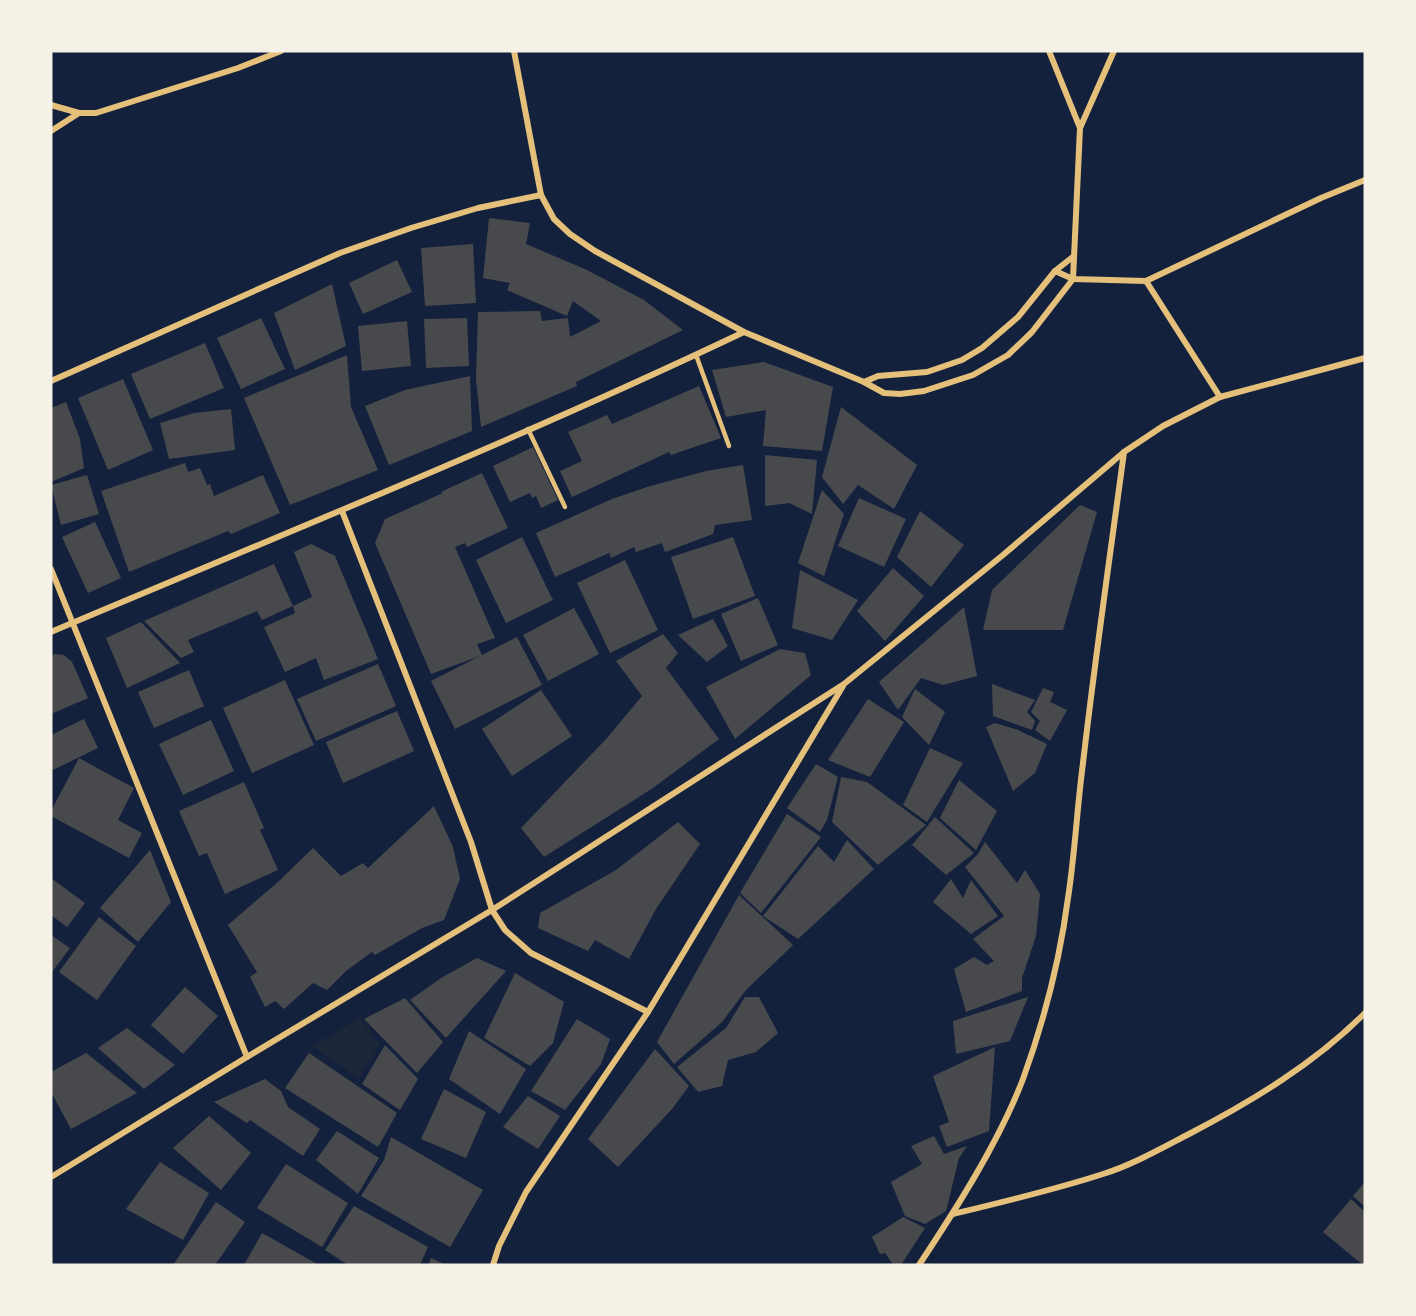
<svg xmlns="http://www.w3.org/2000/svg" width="1416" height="1316" font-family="Poppins,sans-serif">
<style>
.green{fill:#1d2539}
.building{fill:#48494c}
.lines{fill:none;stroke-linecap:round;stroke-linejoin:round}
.service{stroke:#e5c07b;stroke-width:4.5}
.minor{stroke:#e5c07b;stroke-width:6}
</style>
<rect width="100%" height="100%" fill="#14213d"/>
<!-- green -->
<path class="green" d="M360 1018 380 1044 359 1079 312 1046Z"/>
<!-- building -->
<g class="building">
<path d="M489 218 530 223 526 244 587 270 644 300 683 330 576 382 577 386 481 427 476 379 478 312 540 311 542 321 568 318 570 337 601 321 573 301 567 316 507 290 510 283 483 278Z"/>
<path d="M473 244 476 303 425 306 421 248Z"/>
<path d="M397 260 412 292 363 314 349 283Z"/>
<path d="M332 284 346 346 295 370 274 313Z"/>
<path d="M261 318 285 369 241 389 217 338Z"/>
<path d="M467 318 469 366 426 368 424 319Z"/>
<path d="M407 321 411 366 362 371 358 326Z"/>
<path d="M205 343 224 388 150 419 131 374Z"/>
<path d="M347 355 351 407 378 470 290 505 244 398Z"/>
<path d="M764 362 833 387 822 451 763 446 766 410 726 417 712 370Z"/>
<path d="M470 376 472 431 389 465 365 406 405 390Z"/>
<path d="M123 379 153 450 108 470 78 398Z"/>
<path d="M699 386 721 438 671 455 669 452 572 497 560 471 582 461 568 432 607 415 612 424Z"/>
<path d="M66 402 80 439 84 468 51 482V408Z"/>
<path d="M841 407 917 465 894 509 858 485 843 504 822 477Z"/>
<path d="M231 409 235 450 169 459 160 423 194 413Z"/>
<path d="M533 447 558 500 541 508 536 496 532 498 530 493 510 502 493 466Z"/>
<path d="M765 455 817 460 812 514 789 503 765 506Z"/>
<path d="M185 463 188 472 200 468 207 485 210 484 214 496 263 475 280 513 231 534 228 531 129 572 101 491Z"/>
<path d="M743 465 752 520 715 525 713 534 665 552 662 543 636 552 634 547 611 558 609 553 555 577 536 533 612 499 647 487 706 471Z"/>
<path d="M482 473 508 528 467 547 465 543 455 547 495 638 477 644 482 655 517 637 542 685 455 729 431 681 480 656 431 674 375 543 385 519 443 493 441 492Z"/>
<path d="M87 475 99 514 61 525 51 485Z"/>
<path d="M822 490 844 514 824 576 798 563Z"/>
<path d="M859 498 906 519 884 567 838 546Z"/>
<path d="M1080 505 1097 512 1063 630H983L992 590Z"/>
<path d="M920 511 964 545 931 587 897 557Z"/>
<path d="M95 522 121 578 88 593 62 537Z"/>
<path d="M522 537 553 600 506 623 476 560Z"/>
<path d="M733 537 755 596 693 619 671 557Z"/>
<path d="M311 544 335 556 378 659 324 680 316 658 285 672 264 627 295 613 293 606 262 620 257 611 188 640 194 652 181 658 144 621 274 564 293 606 312 597 294 552Z"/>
<path d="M625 560 658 630 610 653 577 583Z"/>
<path d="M893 568 924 596 885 641 857 611Z"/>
<path d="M800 570 858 600 832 640 792 628Z"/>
<path d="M758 598 778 645 741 661 721 614Z"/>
<path d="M964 607 977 676 943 685 921 678 898 710 879 682Z"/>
<path d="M574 608 599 654 548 681 523 635Z"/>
<path d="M713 619 728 646 707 662 678 635Z"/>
<path d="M141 622 180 663 127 688 106 638Z"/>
<path d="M663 634 678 653 666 668 719 739 653 788 544 857 521 828 607 738 642 696 616 661Z"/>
<path d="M780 649 805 653 811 675 735 739 706 687Z"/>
<path d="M55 654 64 655 72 662 88 698 51 714V656Z"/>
<path d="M378 664 396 706 316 741 297 699Z"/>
<path d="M189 670 204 706 154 728 138 692Z"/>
<path d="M285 680 314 745 252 773 223 708Z"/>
<path d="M992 684 1035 700 1027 712 1035 721 1032 730 993 716Z"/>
<path d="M1043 688 1054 692 1050 702 1067 710 1050 741 1035 730 1040 721 1031 712Z"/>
<path d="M915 689 945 712 929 745 902 717Z"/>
<path d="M541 690 572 736 512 776 482 729Z"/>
<path d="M868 699 904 722 870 777 828 760Z"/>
<path d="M397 711 414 751 343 783 326 742Z"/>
<path d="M84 719 98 748 53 770 51 765V735Z"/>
<path d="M211 720 234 771 183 795 159 744Z"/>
<path d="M995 723 1018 730 1047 744 1035 773 1013 791 986 727Z"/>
<path d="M930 748 963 763 927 822 903 805Z"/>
<path d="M79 758 134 788 118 820 142 833 129 858 51 816V811Z"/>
<path d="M816 764 838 777 827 820 820 832 787 808Z"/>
<path d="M841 777 867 782 926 825 878 865 832 822Z"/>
<path d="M959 780 997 811 976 850 940 818Z"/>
<path d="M244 782 264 828 260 830 278 870 225 894 207 853 199 856 179 811Z"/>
<path d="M434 806 453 847 460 879 444 920 422 928 375 955 372 952 346 971 327 990 313 983 284 1009 275 1001 265 1007 250 977 257 972 228 925 279 881 313 848 341 876 363 863 368 868Z"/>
<path d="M787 814 821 837 761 913 740 893Z"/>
<path d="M935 817 974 853 946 875 912 845Z"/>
<path d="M678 822 700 844 656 909 629 959 595 940 588 951 538 928 540 913 616 870Z"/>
<path d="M847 840 874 869 798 939 763 916 818 846 834 862Z"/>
<path d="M985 842 1017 883 1025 870 1040 894 1036 936 1022 978V991L966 1012 954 969 974 957 987 965 994 961 973 939 1004 916 965 867 978 854Z"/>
<path d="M150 850 171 902 138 942 100 908Z"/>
<path d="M51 878 85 903 67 927 51 915Z"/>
<path d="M951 879 963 898 971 880 998 916 971 934 933 902Z"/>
<path d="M739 895 793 945 746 990 722 1022 674 1064 657 1042Z"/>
<path d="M99 917 136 946 97 1000 59 972Z"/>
<path d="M51 935 70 948 52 972 51 971Z"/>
<path d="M477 958 506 971 446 1038 410 1000 441 978Z"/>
<path d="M515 973 564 1002 553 1043 530 1066 484 1038Z"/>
<path d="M185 987 218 1016 183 1054 151 1025Z"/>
<path d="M745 997H759L778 1033 756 1052 728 1060 722 1086 698 1092 677 1067 726 1028Z"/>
<path d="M1028 997 1010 1041 956 1054 953 1021Z"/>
<path d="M405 998 443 1042 417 1073 364 1019Z"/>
<path d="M577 1019 610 1039 601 1064 565 1110 531 1091Z"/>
<path d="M127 1028 175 1065 144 1089 98 1048Z"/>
<path d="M469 1031 526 1069 500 1114 449 1079Z"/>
<path d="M385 1045 418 1079 400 1110 362 1084Z"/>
<path d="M995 1047 989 1131 947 1147 939 1126 949 1122 933 1076Z"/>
<path d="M655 1049 689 1086 672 1109 618 1167 588 1139Z"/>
<path d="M86 1053 137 1093 71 1129 51 1092V1072Z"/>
<path d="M309 1053 397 1113 378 1147 285 1088Z"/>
<path d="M265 1079 281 1091 288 1107 320 1129 303 1156 250 1120 247 1123 214 1102Z"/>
<path d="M444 1089 486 1112 466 1158 421 1139Z"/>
<path d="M528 1096 560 1116 538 1149 503 1127Z"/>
<path d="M209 1116 251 1153 221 1190 173 1148Z"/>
<path d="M337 1131 379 1158 358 1194 316 1160Z"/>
<path d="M934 1136 944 1154 967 1146 959 1158 946 1211 925 1224 905 1216 891 1182 922 1164 911 1146Z"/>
<path d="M391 1137 483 1190 450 1247 361 1196 384 1160Z"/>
<path d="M160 1162 209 1193 183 1240 126 1209Z"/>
<path d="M286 1164 348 1203 322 1247 257 1208Z"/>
<path d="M1365 1182V1207L1353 1196Z"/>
<path d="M1351 1199 1365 1212V1265H1363L1323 1232Z"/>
<path d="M216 1202 245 1222 215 1265H173Z"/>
<path d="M354 1206 428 1247 420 1265H348L325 1250Z"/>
<path d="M903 1217 925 1228 901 1265 892 1263 885 1253 880 1254 872 1237Z"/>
<path d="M262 1233 319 1265H244Z"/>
<path d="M431 1258 446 1265H428Z"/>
</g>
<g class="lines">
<!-- service -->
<g class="service">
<path d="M696 355 729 446"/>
<path d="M528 429 565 507"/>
</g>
<!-- minor -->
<g class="minor">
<path d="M514 51 541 195 554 219 570 234 595 251 744 332 864 382 884 393 900 394 924 391 973 375 1008 355 1032 332 1073 279"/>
<path d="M1049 51 1080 128"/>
<path d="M51 105 79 113"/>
<path d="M51 131 79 113H96L238 68 281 51"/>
<path d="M1055 271 1073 279 1146 281 1321 198 1365 180"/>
<path d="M1073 279 1080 128 1114 51"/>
<path d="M1146 281 1220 397"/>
<path d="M51 381 340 253 411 228 478 208 541 195"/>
<path d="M864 382 878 376 927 372 962 360 982 348 1018 317 1055 271 1074 256"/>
<path d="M342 511 471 842 492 910 505 930 531 953 648 1012"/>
<path d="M51 569 247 1057"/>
<path d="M51 632C283 534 517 440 744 332"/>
<path d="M51 1177 247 1057 492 910 844 684 1003 555 1124 452 1163 426 1220 397 1365 358"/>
<path d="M953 1214C1003 1202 1054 1190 1103 1174 1132 1165 1162 1148 1189 1134 1252 1101 1314 1064 1365 1013"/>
<path d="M493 1265 499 1246 526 1192 648 1012 843 686"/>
<path d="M919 1265C956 1209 999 1142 1023 1079 1044 1021 1060 959 1068 898 1075 853 1077 808 1083 763 1095 659 1110 556 1124 452"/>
</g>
</g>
<!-- border -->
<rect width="1416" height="1316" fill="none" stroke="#f6f1e7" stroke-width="105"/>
</svg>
